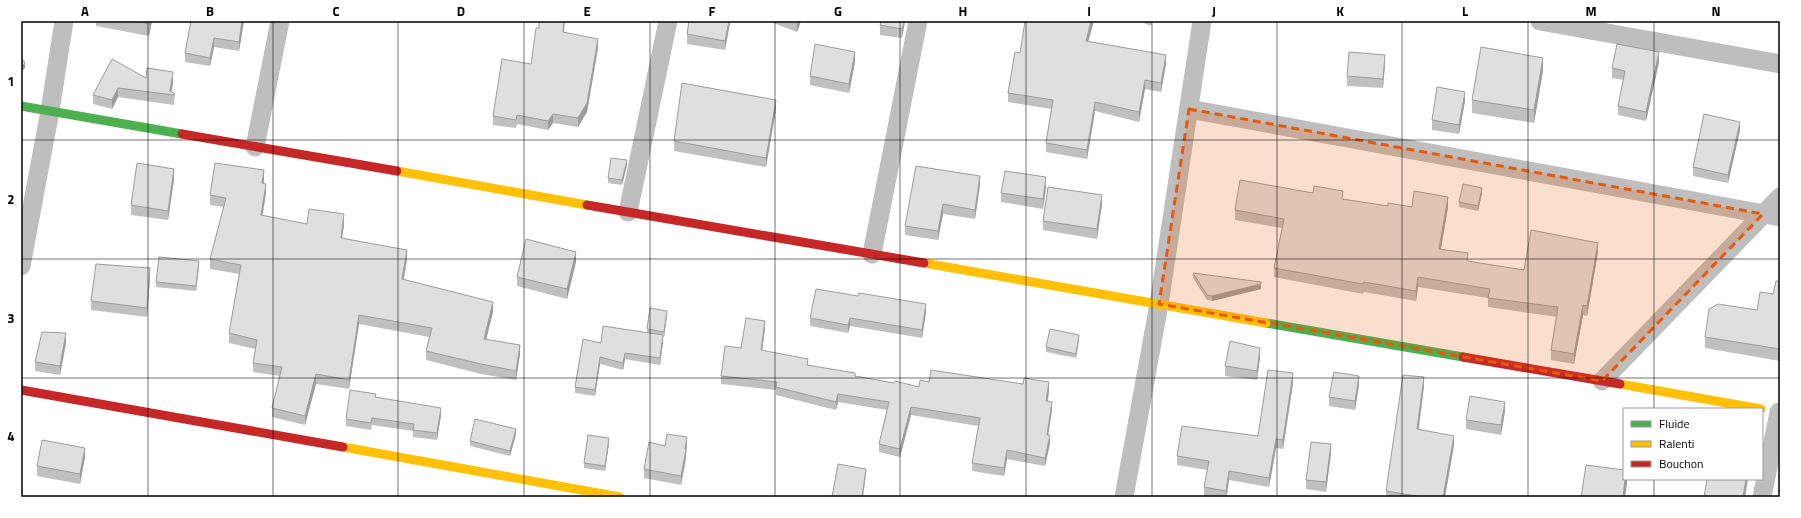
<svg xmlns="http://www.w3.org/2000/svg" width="1801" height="518" font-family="'Titillium Web',sans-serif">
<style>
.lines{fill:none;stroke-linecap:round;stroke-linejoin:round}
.street{stroke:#bebebe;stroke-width:19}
.fast{stroke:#4caf50;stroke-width:9}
.slow{stroke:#ffc107;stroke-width:9}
.jam{stroke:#c62828;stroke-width:9}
.wall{fill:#c0c0c0}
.shaded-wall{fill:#9c9c9c}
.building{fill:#dfdfdf;stroke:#9c9c9c}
.marked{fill:#e8590c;fill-opacity:0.2;stroke:#e8590c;stroke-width:3;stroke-dasharray:8 5;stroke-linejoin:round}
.grid{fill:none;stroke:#000;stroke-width:1;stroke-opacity:0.55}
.neatline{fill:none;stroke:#000;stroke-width:1.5}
.grid-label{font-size:13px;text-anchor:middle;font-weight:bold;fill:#000}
</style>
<rect width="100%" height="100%" fill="#fff"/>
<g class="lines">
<!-- street -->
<g class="street">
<path d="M1540 21 1780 64"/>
<path d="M1189 109 1780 217"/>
<path d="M255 147 280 21"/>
<path d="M628 212 668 21"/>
<path d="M872 254 918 21"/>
<path d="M21 266 50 111 64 21"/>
<path d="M1602 381 1780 197"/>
<path d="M1124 497 1159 304 1202 21"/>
<path d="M1762 497 1779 412H1780"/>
</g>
<!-- fast -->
<g class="fast">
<path d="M21 106 182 134"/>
<path d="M1266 323 1463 357"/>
</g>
<!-- slow -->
<g class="slow">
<path d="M397 171 587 205"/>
<path d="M924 263 1266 323"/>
<path d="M1620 384 1761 409"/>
<path d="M343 447 620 497"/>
</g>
<!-- jam -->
<g class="jam">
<path d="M182 134 397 171"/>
<path d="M587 205 924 263"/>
<path d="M1463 357 1620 384"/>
<path d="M21 390 343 447"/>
</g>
</g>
<!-- wall -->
<g class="wall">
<path d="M96 21H152L149 36 96 26Z"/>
<path d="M191 21H244L239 51 214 47 210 66 185 62V53Z"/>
<path d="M730 21 725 50 687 44V34Z"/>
<path d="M768 21H801L797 32Z"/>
<path d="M905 21 902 38 880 35V25Z"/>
<path d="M1139 21H1153L1151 26Z"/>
<path d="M564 32 598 48 587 112 578 127 553 123 548 130 517 124 516 128 493 125V116Z"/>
<path d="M1088 41 1166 64 1161 92 1145 89 1139 122 1095 111 1087 159 1046 152V143L1051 109 1008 102V93L1020 53Z"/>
<path d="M855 62 849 93 810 85V76Z"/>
<path d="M1659 62 1646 121 1618 115V106L1624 80 1612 78V68Z"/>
<path d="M1385 64 1383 88 1347 86V76Z"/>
<path d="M1543 71 1534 123 1472 113V100Z"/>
<path d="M146 78 173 82 172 92 175 94 174 105 118 97 112 109 93 104V95Z"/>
<path d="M1465 101 1459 134 1432 130V120Z"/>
<path d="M776 109 766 167 674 151V141Z"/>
<path d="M1740 130 1728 183 1693 176V167Z"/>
<path d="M627 165 622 185 608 183V178Z"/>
<path d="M980 176V185L975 219 943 214 938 240 905 235V226Z"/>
<path d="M174 179 168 220 131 215V205Z"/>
<path d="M264 179V184L266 193 262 216 307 224H344L342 238 407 259 404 279 493 312 486 339 520 354 516 380 481 374 426 360V351L429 337 359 324 349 389 316 384 305 425 272 417V408L280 376 253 372V363L255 349 229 343V333L239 274 210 269V259L224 207 210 205V195Z"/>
<path d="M1046 187 1043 209 1001 202V193Z"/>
<path d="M1482 193 1478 211 1459 207V202Z"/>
<path d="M1343 199 1388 206 1412 207H1448L1441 249 1468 262 1524 270 1598 252 1587 316 1583 315 1574 364 1551 360V350L1557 317 1488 307V298L1418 287 1416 301 1364 292 1363 294 1274 277V268L1282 228 1235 220V210Z"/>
<path d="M1102 204 1097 239 1043 230V221Z"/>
<path d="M576 262 567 299 517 286V277Z"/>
<path d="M199 266 196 291 156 287V282Z"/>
<path d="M1193 273 1261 289 1212 301 1207 300 1193 278Z"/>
<path d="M150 277 147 317 91 310V301Z"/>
<path d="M1780 281V361L1705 348V337L1757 310 1773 294Z"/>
<path d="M926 312 922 338 850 326 848 333 810 326V318Z"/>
<path d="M667 316 664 337H663V342L660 365 625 359 623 370 600 364 595 396 575 393V387L601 343 647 333V329Z"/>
<path d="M765 329 762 351 808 365 855 376 894 383 919 387 929 382 1049 391 1048 401 1052 410 1048 435 1050 443 1045 466 1007 459 1004 476 972 471V463L978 426 911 415 900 457 879 452V444L887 410 838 402 836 410 776 395V390L721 384V376L741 348Z"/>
<path d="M1079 340 1076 358 1046 352V347Z"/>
<path d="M66 343 60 375 35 371V362Z"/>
<path d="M1260 357 1257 380 1225 376V366Z"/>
<path d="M1293 383 1283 449 1276 448 1269 487 1229 480 1227 497 1204 496V487L1207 470 1177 465V456L1258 436Z"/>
<path d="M1359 385 1355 410 1329 406V397Z"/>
<path d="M1424 386 1419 430 1454 445 1445 497H1386V491Z"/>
<path d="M376 397 441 415 437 440 413 437V431L372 425 371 430 346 426V419Z"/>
<path d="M1505 411 1501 435 1466 429V420Z"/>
<path d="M516 434 510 456 470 446V441Z"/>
<path d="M609 443 605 471 584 468V463Z"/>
<path d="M665 446H687L686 458 681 485 644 478V469Z"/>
<path d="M1331 453 1326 492 1306 489V480Z"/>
<path d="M85 457 80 484 37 476V466Z"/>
</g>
<!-- shaded-wall -->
<g class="shaded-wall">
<path d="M150 21H152L149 36V24Z"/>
<path d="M242 21H244L239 51V42Z"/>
<path d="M564 21H565L563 41V32Z"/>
<path d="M729 21H730V23L725 50V41Z"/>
<path d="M797 21H801L797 32Z"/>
<path d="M904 21H905L902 38V29Z"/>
<path d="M1091 21H1094L1086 50V41Z"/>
<path d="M214 38V47L210 66V58Z"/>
<path d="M598 39V48L587 112 578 127V118Z"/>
<path d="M855 52V62L849 93V84Z"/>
<path d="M1659 52V62L1646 121V112Z"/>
<path d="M1166 55V64L1161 92V83Z"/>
<path d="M1385 55V64L1383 88V79Z"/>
<path d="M1543 58V71L1534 123V110Z"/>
<path d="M25 63V68L21 72V67Z"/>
<path d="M173 72V82L171 95 170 91Z"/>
<path d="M1145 80V89L1139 122V112Z"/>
<path d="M118 88V97L112 109V100Z"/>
<path d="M1465 92V101L1459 134V125Z"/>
<path d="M776 100V109L766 167V158Z"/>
<path d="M1095 102V111L1087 159V150Z"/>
<path d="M553 114V123L548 130V121Z"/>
<path d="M1740 122V130L1728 183V175Z"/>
<path d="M627 160V165L622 185V180Z"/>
<path d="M174 169V179L168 220V211Z"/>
<path d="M264 170V179L262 193V183Z"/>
<path d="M980 176V185L975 219V210Z"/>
<path d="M1046 177V187L1043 209V199Z"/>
<path d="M266 184V193L261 225V215Z"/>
<path d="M1482 188V193L1478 211V206Z"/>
<path d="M1102 195V204L1097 239V229Z"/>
<path d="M1448 197V207L1439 259V249Z"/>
<path d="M943 204V214L938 240V231Z"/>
<path d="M344 214V224L341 247V238Z"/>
<path d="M1598 243V252L1587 316V306Z"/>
<path d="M407 250V259L402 288V279Z"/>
<path d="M576 252V262L567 299V289Z"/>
<path d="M199 261V266L196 291V286Z"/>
<path d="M150 268V277L147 317V308Z"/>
<path d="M1418 277V287L1416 301V291Z"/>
<path d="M1261 284V289L1212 301V296Z"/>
<path d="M493 302V312L484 348V339Z"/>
<path d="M926 304V312L922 338V330Z"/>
<path d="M1583 305V315L1574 364V354Z"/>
<path d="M667 311V316L664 337V332Z"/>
<path d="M359 315V324L349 389V380Z"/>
<path d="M850 318V326L848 333V325Z"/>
<path d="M765 321V329L761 359V350Z"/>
<path d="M66 333V343L60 375V366Z"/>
<path d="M663 335V342L660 365V358Z"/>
<path d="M1079 335V340L1076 358V354Z"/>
<path d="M520 345V354L516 380V371Z"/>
<path d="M1260 348V357L1257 380V371Z"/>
<path d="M625 353V359L623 370V363Z"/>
<path d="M600 357V364L595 396V390Z"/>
<path d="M1293 373V383L1283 449V440Z"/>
<path d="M316 374V384L305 425V416Z"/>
<path d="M1359 376V385L1355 410V401Z"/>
<path d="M1424 377V386L1417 438V429Z"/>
<path d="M1049 382V391L1046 409V401Z"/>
<path d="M838 394V402L836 410V402Z"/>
<path d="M1052 402V410L1047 443V435Z"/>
<path d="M1505 402V411L1501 435V425Z"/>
<path d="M911 407V415L900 457V449Z"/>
<path d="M441 408V415L437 440V433Z"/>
<path d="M516 429V434L510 456V451Z"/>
<path d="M1050 435V443L1045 466V458Z"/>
<path d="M1454 436V445L1445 497H1443Z"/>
<path d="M687 437V446L685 455 686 450V458L681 485V476Z"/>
<path d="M609 438V443L605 471V466Z"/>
<path d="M1276 439V448L1269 487V478Z"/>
<path d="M1331 444V453L1326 492V482Z"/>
<path d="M85 448V457L80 484V474Z"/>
<path d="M1007 450V459L1004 476V468Z"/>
<path d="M866 469V474L863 497H862Z"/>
<path d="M1229 471V480L1226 497V491Z"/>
<path d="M1625 479H1627V484L1625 497H1623Z"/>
<path d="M1746 479H1748L1745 497H1743Z"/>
</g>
<!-- building -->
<g class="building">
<path d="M135 21H150L149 24Z"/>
<path d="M191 21H242L239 42 214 38 210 58 185 53Z"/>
<path d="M539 21H564L563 32 598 39 587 103 578 118 553 114 548 121 517 115 516 120 493 116 502 59 531 64 536 28H539Z"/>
<path d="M689 21H729L725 41 687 34Z"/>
<path d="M881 21H904L902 29 880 25Z"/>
<path d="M1025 21H1091L1086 41 1166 55 1161 83 1145 80 1139 112 1095 102 1087 150 1046 143 1053 100 1008 93 1015 52 1020 53Z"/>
<path d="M815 44 855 52 849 84 810 76Z"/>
<path d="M1617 44 1659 52 1646 112 1618 106 1625 71 1612 68Z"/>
<path d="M1481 47 1543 58 1534 110 1472 100Z"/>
<path d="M1349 52 1385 55 1383 79 1347 76Z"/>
<path d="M21 57 25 63 21 67Z"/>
<path d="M112 59 146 78 147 68 173 72 170 91 175 94 174 95 118 88 112 100 93 95Z"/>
<path d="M682 83 776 100 766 158 674 141Z"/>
<path d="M1437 87 1465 92 1459 125 1432 120Z"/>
<path d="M1704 114 1740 122 1728 175 1693 167Z"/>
<path d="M611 158 627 160 622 180 608 178Z"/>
<path d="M137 163 174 169 168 211 131 205Z"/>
<path d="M215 163 264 170 262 183 266 184 261 215 307 224 309 209 344 214 341 238 407 250 402 279 493 302 484 339 520 345 516 371 481 364 426 351 432 328 359 315 349 380 316 374 305 416 272 408 282 367 253 363 257 340 229 333 241 265 210 259 226 198 210 195Z"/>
<path d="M916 166 980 176 975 210 943 204 938 231 905 226Z"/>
<path d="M1005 171 1046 177 1043 199 1001 193Z"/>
<path d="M1240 180 1313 193 1314 186 1343 191 1342 199 1388 206V203L1412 207 1414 191 1448 197 1439 249 1468 253 1467 261 1524 270 1531 230 1598 243 1587 306 1583 305 1574 354 1551 350 1558 307 1488 298 1490 289 1418 277 1416 291 1364 282 1363 284 1274 268 1284 219 1235 210Z"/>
<path d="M1463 184 1482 188 1478 206 1459 202Z"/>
<path d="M1048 187 1102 195 1097 229 1043 221Z"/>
<path d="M526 239 576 252 567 289 517 277Z"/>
<path d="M159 257 199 261 196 286 156 282Z"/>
<path d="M96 264 150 268 147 308 91 301Z"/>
<path d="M1193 273 1261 282V284L1212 296 1207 295Z"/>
<path d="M1776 281H1780V349L1705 337 1709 309 1718 304 1757 310 1760 292 1773 294Z"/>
<path d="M816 289 858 296 859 293 926 304 922 330 850 318 848 325 810 318Z"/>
<path d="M650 308 667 311 664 332 647 329Z"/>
<path d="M746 318 765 321 761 350 808 359 807 365 855 373V376L894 383 895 381 919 387 920 380 929 382 931 370 1023 384 1024 378 1049 382 1046 401 1052 402 1047 435H1050L1045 458 1007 450 1004 468 972 463 980 418 911 407 900 449 879 444 889 402 838 394 836 402 776 387 777 382 721 376 725 346 741 348Z"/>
<path d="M603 326 663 335 660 358 625 353 623 363 600 357 595 390 575 387 583 339 601 343Z"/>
<path d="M1050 329 1079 335 1076 354 1046 347Z"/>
<path d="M42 332 66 333 60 366 35 362Z"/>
<path d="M1230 341 1260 348 1257 371 1225 366Z"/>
<path d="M1268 370 1293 373 1283 440 1276 439 1269 478 1229 471 1226 491 1204 487 1209 461 1177 456 1182 426 1258 436Z"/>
<path d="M1334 372 1359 376 1355 401 1329 397Z"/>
<path d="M1403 375 1424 377 1417 429 1454 436 1443 497H1423L1386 491Z"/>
<path d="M350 390 376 394 375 397 441 408 437 433 413 430 414 424 372 418 371 423 346 419Z"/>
<path d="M1470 396 1505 402 1501 425 1466 420Z"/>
<path d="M475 419 516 429 510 451 470 441Z"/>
<path d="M667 434 687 437 685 449 686 450 681 476 644 469 649 442 665 446Z"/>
<path d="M588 435 609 438 605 466 584 463Z"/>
<path d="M42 440 85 448 80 474 37 466Z"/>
<path d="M1311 442 1331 444 1326 482 1306 480Z"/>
<path d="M838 464 866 469 862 497H832Z"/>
<path d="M1586 465 1624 470V479H1625L1623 497H1581Z"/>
<path d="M1707 479H1746L1743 497H1704Z"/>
</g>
<!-- marked area -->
<path class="marked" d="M1189 109 1763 214 1602 381 1159 304Z"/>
<!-- grid -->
<path class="grid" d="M148 21V497M273 21V497M398 21V497M524 21V497M650 21V497M775 21V497M900 21V497M1026 21V497M1152 21V497M1277 21V497M1402 21V497M1528 21V497M1654 21V409M21 140H1780M21 259H1780M21 378H1780M1654 479V497"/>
<!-- border -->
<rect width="1801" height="518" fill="none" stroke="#ffffff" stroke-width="44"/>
<!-- legend -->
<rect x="1623" y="408" width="140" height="72" fill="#ffffff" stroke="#999999"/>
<rect x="1631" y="421" width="20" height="6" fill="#4caf50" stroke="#999999"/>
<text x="1659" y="428" font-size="12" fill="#000000">Fluide</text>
<rect x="1631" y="441" width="20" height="6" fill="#ffc107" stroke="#999999"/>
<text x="1659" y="448" font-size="12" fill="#000000">Ralenti</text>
<rect x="1631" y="461" width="20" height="6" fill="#c62828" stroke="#999999"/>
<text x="1659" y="468" font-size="12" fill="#000000">Bouchon</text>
<rect x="22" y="22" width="1757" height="474" class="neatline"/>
<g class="grid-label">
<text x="85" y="16">A</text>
<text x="210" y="16">B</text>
<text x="336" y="16">C</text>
<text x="461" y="16">D</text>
<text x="587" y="16">E</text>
<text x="712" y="16">F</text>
<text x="838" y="16">G</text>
<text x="963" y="16">H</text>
<text x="1089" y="16">I</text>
<text x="1214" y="16">J</text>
<text x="1340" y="16">K</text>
<text x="1465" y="16">L</text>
<text x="1591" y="16">M</text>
<text x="1716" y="16">N</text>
<text x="11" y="86">1</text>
<text x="11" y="204">2</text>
<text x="11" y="323">3</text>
<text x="11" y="441">4</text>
</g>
</svg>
